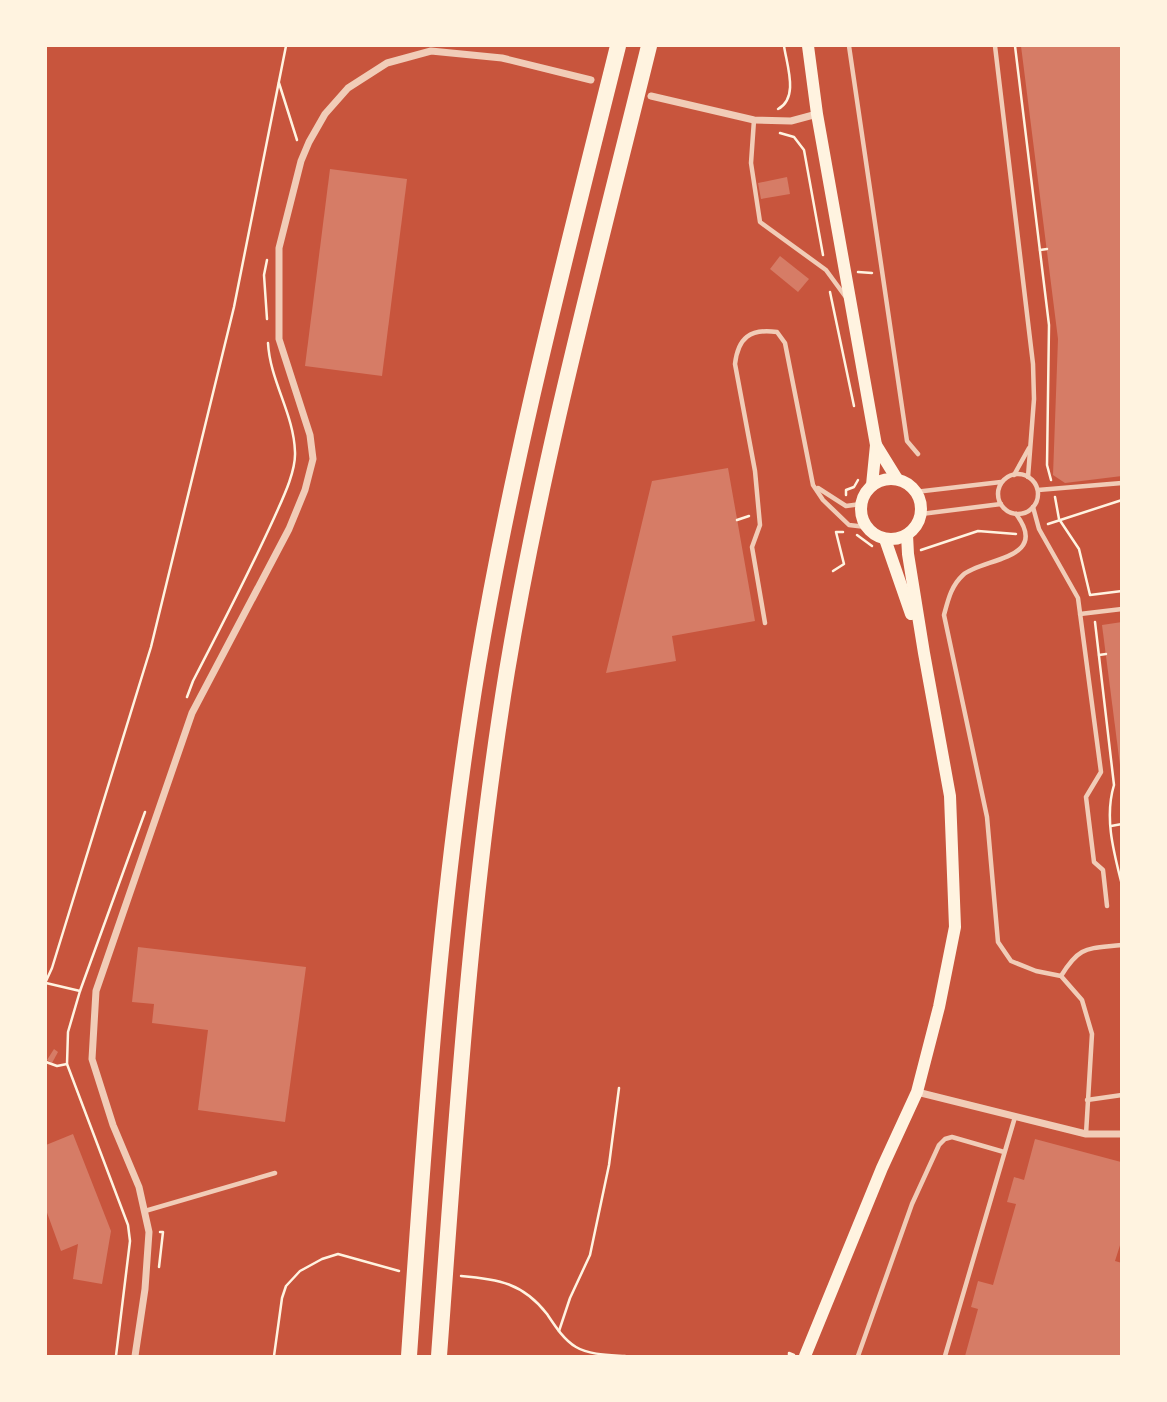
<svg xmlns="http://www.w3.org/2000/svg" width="1167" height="1402" font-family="Arial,sans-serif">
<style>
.building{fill:#d67c66}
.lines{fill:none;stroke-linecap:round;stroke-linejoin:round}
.path{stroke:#fff3e0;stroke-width:2.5}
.service{stroke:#f1ccb7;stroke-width:4.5}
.minor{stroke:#f1ccb7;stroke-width:7}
.secondary{stroke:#fff3e0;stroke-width:12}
.motorway{stroke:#fff3e0;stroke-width:16}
</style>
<rect width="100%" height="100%" fill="#c8553d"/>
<!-- building -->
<g class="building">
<path d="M1021 46H1122V476L1065 483 1053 475 1058 339Z"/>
<path d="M330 169 407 179 382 376 305 366Z"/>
<path d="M787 177 790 194 761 199 758 183Z"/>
<path d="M780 256 809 279 798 292 770 269Z"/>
<path d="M728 468 755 621 672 636 676 661 606 673 652 481Z"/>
<path d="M1122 622V765H1120L1102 625Z"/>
<path d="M138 947 306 967 285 1122 198 1110 208 1030 152 1023 154 1004 132 1002Z"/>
<path d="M54 1049 58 1052 52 1063 47 1060Z"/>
<path d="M73 1134 111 1231 102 1284 73 1279 78 1244 61 1251 46 1210V1145Z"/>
<path d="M1035 1139 1121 1162 1122 1239 1115 1261 1122 1263V1356H965L978 1309 971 1307 978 1281 993 1285 1016 1204 1007 1202 1014 1177 1024 1180Z"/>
</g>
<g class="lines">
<!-- path -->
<g class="path">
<path d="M1015 46 1049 325 1047 465 1051 480"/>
<path d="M279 83 297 140"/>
<path d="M778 109C799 98 787 66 784 46"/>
<path d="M780 133 794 137 804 150 823 255"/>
<path d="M1040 250 1047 249"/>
<path d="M858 272 872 273"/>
<path d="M830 292 854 406"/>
<path d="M267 319 264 275 267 260"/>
<path d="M846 495V490L854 487 858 480"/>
<path d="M1055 497 1059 519 1079 549 1090 595 1122 591"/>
<path d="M737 520 749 516"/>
<path d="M1048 524 1122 500"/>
<path d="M857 535 872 546"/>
<path d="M921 550 978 531 1016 534"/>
<path d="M833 571 844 564 836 532H843"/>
<path d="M1095 622 1114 785C1104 818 1114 853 1122 885"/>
<path d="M1099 655 1106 654"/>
<path d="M187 697 193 681C221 627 249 573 274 518 282 500 296 472 295 452 294 414 270 381 268 343"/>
<path d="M1111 826 1122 824"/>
<path d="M46 981 52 968 151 647 234 307 286 46"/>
<path d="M46 983 80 991"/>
<path d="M46 1062 57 1066 67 1064"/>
<path d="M159 1267 163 1232H160"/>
<path d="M461 1276C498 1279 523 1283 547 1314 555 1326 564 1340 576 1347 589 1355 610 1355 625 1356"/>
<path d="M559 1331 570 1298 590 1255 609 1165 619 1088"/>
<path d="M116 1356 130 1241 128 1225 67 1064 68 1032 80 991 145 812"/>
<path d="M274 1356 282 1298 286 1286 300 1271 322 1259 338 1254 399 1271"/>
<path d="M789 1356V1353L794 1355"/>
</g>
<!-- service -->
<g class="service">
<path d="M849 46 907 441 918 454"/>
<path d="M995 46 1033 364 1034 399 1028 477"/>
<path d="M754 120 751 163 760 222 826 270 845 296"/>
<circle cx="1018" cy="494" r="20"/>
<path d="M1014 475 1029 448"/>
<path d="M818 488 846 506 861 504"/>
<path d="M1038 490 1122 483"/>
<path d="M915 492 1001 482"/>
<path d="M1033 507 1039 529 1078 598 1101 772 1086 797 1094 862 1103 870 1107 906"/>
<path d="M921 514 1001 504"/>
<path d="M1016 514C1051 560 982 558 963 575 951 586 948 600 944 615L987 817 998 942 1011 961 1036 971 1061 976 1082 1000 1092 1034 1086 1134"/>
<path d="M1080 614 1122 609"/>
<path d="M765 623 752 547 760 525 755 471 735 364C738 338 750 328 777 332L785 343 813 485 823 500 849 525 866 527"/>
<path d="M1061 976C1080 945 1087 949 1122 945"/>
<path d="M1087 1100 1122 1095"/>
<path d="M145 1211 275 1173"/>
<path d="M858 1356 912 1204 939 1145 945 1139 952 1137 1004 1152"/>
<path d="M945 1356 1015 1117"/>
</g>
<!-- minor -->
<g class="minor">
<path d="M651 96 754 120 791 121 817 114"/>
<path d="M917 1092 1086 1134H1122"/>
<path d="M135 1356 145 1289 149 1232 139 1187 113 1125 92 1059 96 991 192 713 289 529 305 490 313 459 310 435 279 339V248L301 161 309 142 325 114 348 88 387 63 431 51 502 58 591 80"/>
</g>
<!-- secondary -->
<g class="secondary">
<path d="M808 46 817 114 876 445 872 485"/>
<path d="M876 445 897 479"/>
<circle cx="891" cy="509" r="30"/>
<path d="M885 539 911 614"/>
<path d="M805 1356 882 1168 917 1092 939 1007 955 927 950 796 924 653 908 554 907 535"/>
</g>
<!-- motorway -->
<g class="motorway">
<path d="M409 1356C425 1125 440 894 478 665 513 456 567 251 618 46"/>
<path d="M439 1356C456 1127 470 898 507 671 542 460 598 253 649 46"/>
</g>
</g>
<!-- border -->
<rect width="1167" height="1402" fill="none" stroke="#fff3e0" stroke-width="94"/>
</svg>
